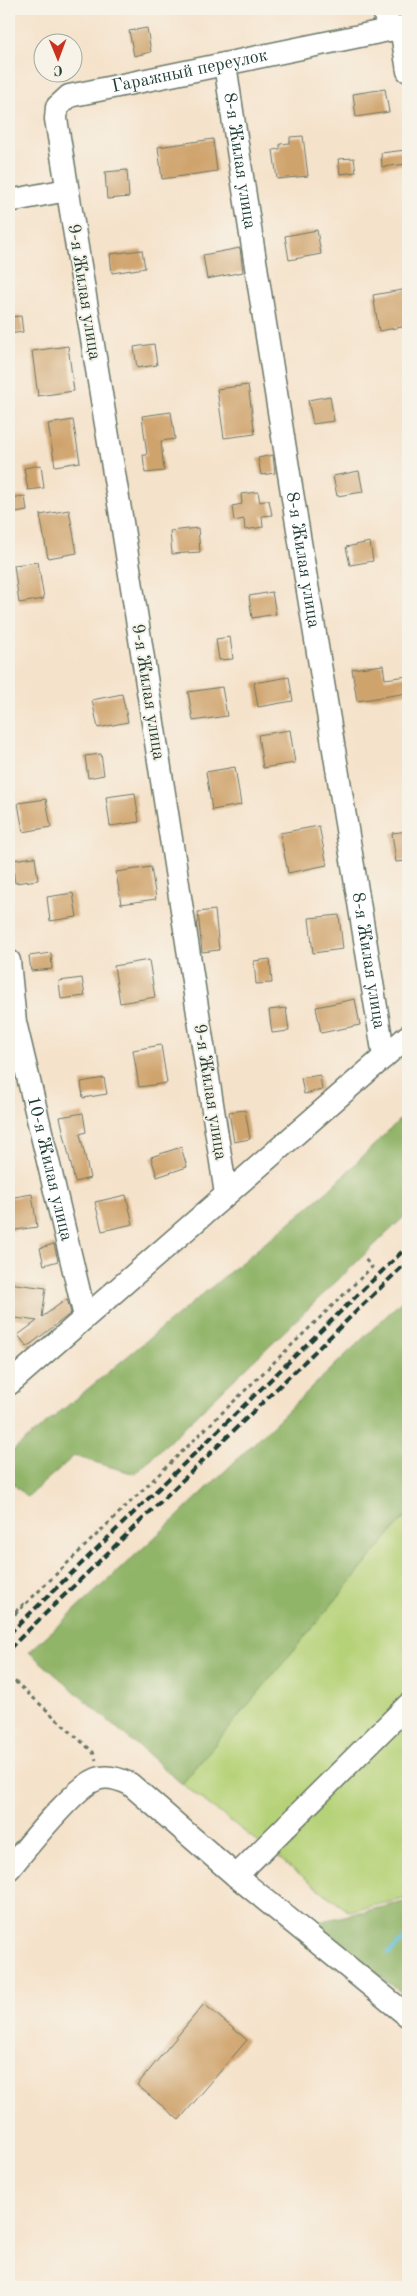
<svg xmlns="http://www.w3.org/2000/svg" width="417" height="2296" font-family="'Old Standard TT',serif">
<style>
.green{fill:#b6d278;stroke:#6a8856}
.forest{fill:#90b468;stroke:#58784e}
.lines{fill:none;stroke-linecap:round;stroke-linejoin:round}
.stream{stroke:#60c1de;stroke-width:5}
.building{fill:#cfa36c}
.minor-casing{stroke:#6a7768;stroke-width:25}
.path{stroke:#6a7768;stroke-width:3;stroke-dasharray:4 4;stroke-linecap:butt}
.minor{stroke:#fff;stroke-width:22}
.rail{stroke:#1f3d34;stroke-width:4;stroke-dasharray:8 4;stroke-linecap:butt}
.labels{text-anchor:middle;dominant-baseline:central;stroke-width:4;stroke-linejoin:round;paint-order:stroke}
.street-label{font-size:18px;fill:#1f3d34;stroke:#f7f3e8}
</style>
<rect width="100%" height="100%" fill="#f7f3e8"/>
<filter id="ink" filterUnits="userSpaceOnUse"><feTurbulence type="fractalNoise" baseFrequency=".02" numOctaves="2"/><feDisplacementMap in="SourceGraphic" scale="10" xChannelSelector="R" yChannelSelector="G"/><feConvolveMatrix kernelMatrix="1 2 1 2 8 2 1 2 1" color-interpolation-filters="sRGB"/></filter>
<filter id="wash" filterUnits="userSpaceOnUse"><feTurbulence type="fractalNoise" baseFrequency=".0096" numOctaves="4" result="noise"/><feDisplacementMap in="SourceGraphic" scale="20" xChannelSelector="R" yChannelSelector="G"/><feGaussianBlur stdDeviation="1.12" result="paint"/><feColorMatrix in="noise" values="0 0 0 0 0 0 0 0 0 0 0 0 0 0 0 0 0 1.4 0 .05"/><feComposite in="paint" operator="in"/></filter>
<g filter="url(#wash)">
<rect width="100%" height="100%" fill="#f5e2ca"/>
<!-- green -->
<path class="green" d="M408 1513V1898L348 1911 182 1784Z"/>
<!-- forest -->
<g class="forest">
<path d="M408 1111V1213L135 1474 74 1456 27 1497 9 1480V1454L328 1191Z"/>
<path d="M408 1295V1513L182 1784 29 1652 176 1518Z"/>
<path d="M408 1901V1995L398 1990 314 1923Z"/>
</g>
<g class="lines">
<!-- stream -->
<path class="stream" d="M389 1953 408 1936"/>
</g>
<g id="blocks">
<!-- building -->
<g class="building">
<path d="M147 28 151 52 134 56 129 31Z"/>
<path d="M385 89 389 112 356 117 353 94Z"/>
<path d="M303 136 308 176 277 179 273 150 280 149V144L290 143V137Z"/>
<path d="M213 139 217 171 162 179 158 147Z"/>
<path d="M406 150 407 164 382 167 381 153Z"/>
<path d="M354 158 356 172 340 174 338 159Z"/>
<path d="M127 170 129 197 107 199 105 172Z"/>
<path d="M317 230 321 254 289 260 285 236Z"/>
<path d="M240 248 243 272 207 279 203 255Z"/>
<path d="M142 250 145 268 112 273 110 254Z"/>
<path d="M408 289V326L379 331 373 295Z"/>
<path d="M21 316 23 332 9 334V317Z"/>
<path d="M154 344 157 365 137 368 134 347Z"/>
<path d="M68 346 74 391 38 396 32 351Z"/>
<path d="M248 385 255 434 224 438 217 389Z"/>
<path d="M330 396 334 421 313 424 308 400Z"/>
<path d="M171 412 175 439 161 441 164 471 145 473 143 455H147L142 416Z"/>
<path d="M73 420 80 462 55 466 48 424Z"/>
<path d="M273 455 275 473 261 475 258 458Z"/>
<path d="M41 465 44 488 28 490 24 468Z"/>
<path d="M359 471 363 492 337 496 333 476Z"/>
<path d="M258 492 260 502 269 500 272 515 262 516 263 527 245 530 244 519 234 521 232 506 242 504 241 494Z"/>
<path d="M25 496 27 511 10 514 9 498Z"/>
<path d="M69 510 77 553 48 558 40 515Z"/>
<path d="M198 528 200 552 172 554 170 531Z"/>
<path d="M370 542 373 561 350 565 346 547Z"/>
<path d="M38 562 44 599 19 603 14 565Z"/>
<path d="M272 592 276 614 252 618 249 596Z"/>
<path d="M230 637 233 659 219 660 216 639Z"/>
<path d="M383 665 385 679 408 676V693L357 701 352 669Z"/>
<path d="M289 677 293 701 258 707 254 683Z"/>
<path d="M222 687 227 716 193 721 188 692Z"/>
<path d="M122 694 128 722 98 728 92 700Z"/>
<path d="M290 730 295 763 263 768 258 735Z"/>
<path d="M101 754 104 775 88 778 85 756Z"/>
<path d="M235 767 241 805 212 810 206 772Z"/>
<path d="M135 793 139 822 110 826 106 797Z"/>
<path d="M46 799 51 827 23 832 18 803Z"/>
<path d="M319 826 327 865 288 873 280 833Z"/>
<path d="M408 831V861L396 862 392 833Z"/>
<path d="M35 857 38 880 15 883 12 860Z"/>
<path d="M151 867 156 899 121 904 116 872Z"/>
<path d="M73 893 77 917 50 921 47 897Z"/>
<path d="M215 910 219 950 202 952 198 912Z"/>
<path d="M339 915 343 949 313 953 309 918Z"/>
<path d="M51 953 52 969 31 971 29 956Z"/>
<path d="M270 959 272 983 256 984 254 961Z"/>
<path d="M149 960 155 997 120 1003 114 966Z"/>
<path d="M82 978 85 996 61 999 59 981Z"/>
<path d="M355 999 360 1025 321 1033 316 1007Z"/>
<path d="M286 1008 289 1031 272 1033 269 1010Z"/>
<path d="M161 1045 167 1083 139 1087 133 1050Z"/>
<path d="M320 1075 322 1090 304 1094 301 1078Z"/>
<path d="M104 1078 107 1094 83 1098 81 1082Z"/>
<path d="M245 1110 250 1139 234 1142 229 1112Z"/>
<path d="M83 1113 86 1132 80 1134 90 1178 75 1182 60 1117Z"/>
<path d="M181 1147 187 1167 157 1177 151 1157Z"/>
<path d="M32 1194 37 1227 9 1231V1198Z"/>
<path d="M126 1195 133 1224 102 1231 95 1202Z"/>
<path d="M54 1244 58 1261 44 1265 40 1248Z"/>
<path d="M9 1283 46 1288 42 1317 67 1299 71 1313 27 1347 18 1335 37 1321 9 1317Z"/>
<path d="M204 2004 247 2040 179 2120 137 2085Z"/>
</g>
</g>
</g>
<g filter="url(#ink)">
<use href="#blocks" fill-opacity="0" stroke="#6a7768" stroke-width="1"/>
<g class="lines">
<defs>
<g id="minor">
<path d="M384 9 388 30"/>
<path d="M401 27 408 71"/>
<path id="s1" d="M225 64C274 396 331 726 384 1057"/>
<path d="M9 201 67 190"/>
<path id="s2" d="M9 961 15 1022 85 1317"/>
<path id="s3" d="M226 1194 121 516 56 119 57 107 69 96 408 26"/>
<path d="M9 1384 408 1036"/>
<path d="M9 1869C25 1850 78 1781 101 1778 111 1776 121 1780 130 1784L236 1876 408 2016"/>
<path d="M236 1876 408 1705"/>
</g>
</defs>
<!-- minor casing -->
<use href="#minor" class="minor-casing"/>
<!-- path -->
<g class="path">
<path d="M9 1617 27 1601"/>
<path d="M9 1620 372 1267 363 1257"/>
<path d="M9 1676 93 1752 96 1760"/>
</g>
<!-- minor -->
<use href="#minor" class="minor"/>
<!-- rail -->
<g class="rail">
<path d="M9 1634 408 1246"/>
<path d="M9 1649 408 1261"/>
</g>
</g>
</g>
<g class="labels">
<!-- street labels -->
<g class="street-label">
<text stroke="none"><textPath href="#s3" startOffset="1240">Гаражный переулок</textPath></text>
<text stroke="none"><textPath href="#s1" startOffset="98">8-я Жилая улица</textPath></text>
<text transform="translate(84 292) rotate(81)">9-я Жилая улица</text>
<text stroke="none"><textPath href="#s1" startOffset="502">8-я Жилая улица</textPath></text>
<text transform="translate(148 692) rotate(81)">9-я Жилая улица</text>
<text stroke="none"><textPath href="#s1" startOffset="908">8-я Жилая улица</textPath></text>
<text transform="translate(210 1092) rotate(81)">9-я Жилая улица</text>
<text stroke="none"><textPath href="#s2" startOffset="212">10-я Жилая улица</textPath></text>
</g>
</g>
<!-- margin -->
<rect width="417" height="2296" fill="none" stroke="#f7f3e8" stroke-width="30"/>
<!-- north arrow -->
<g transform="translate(58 58) rotate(179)"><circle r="24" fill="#f7f3e8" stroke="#a1aaa0"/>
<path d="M0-4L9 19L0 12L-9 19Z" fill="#c8321e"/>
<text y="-8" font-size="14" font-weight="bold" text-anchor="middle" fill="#1f3d34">С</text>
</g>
</svg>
